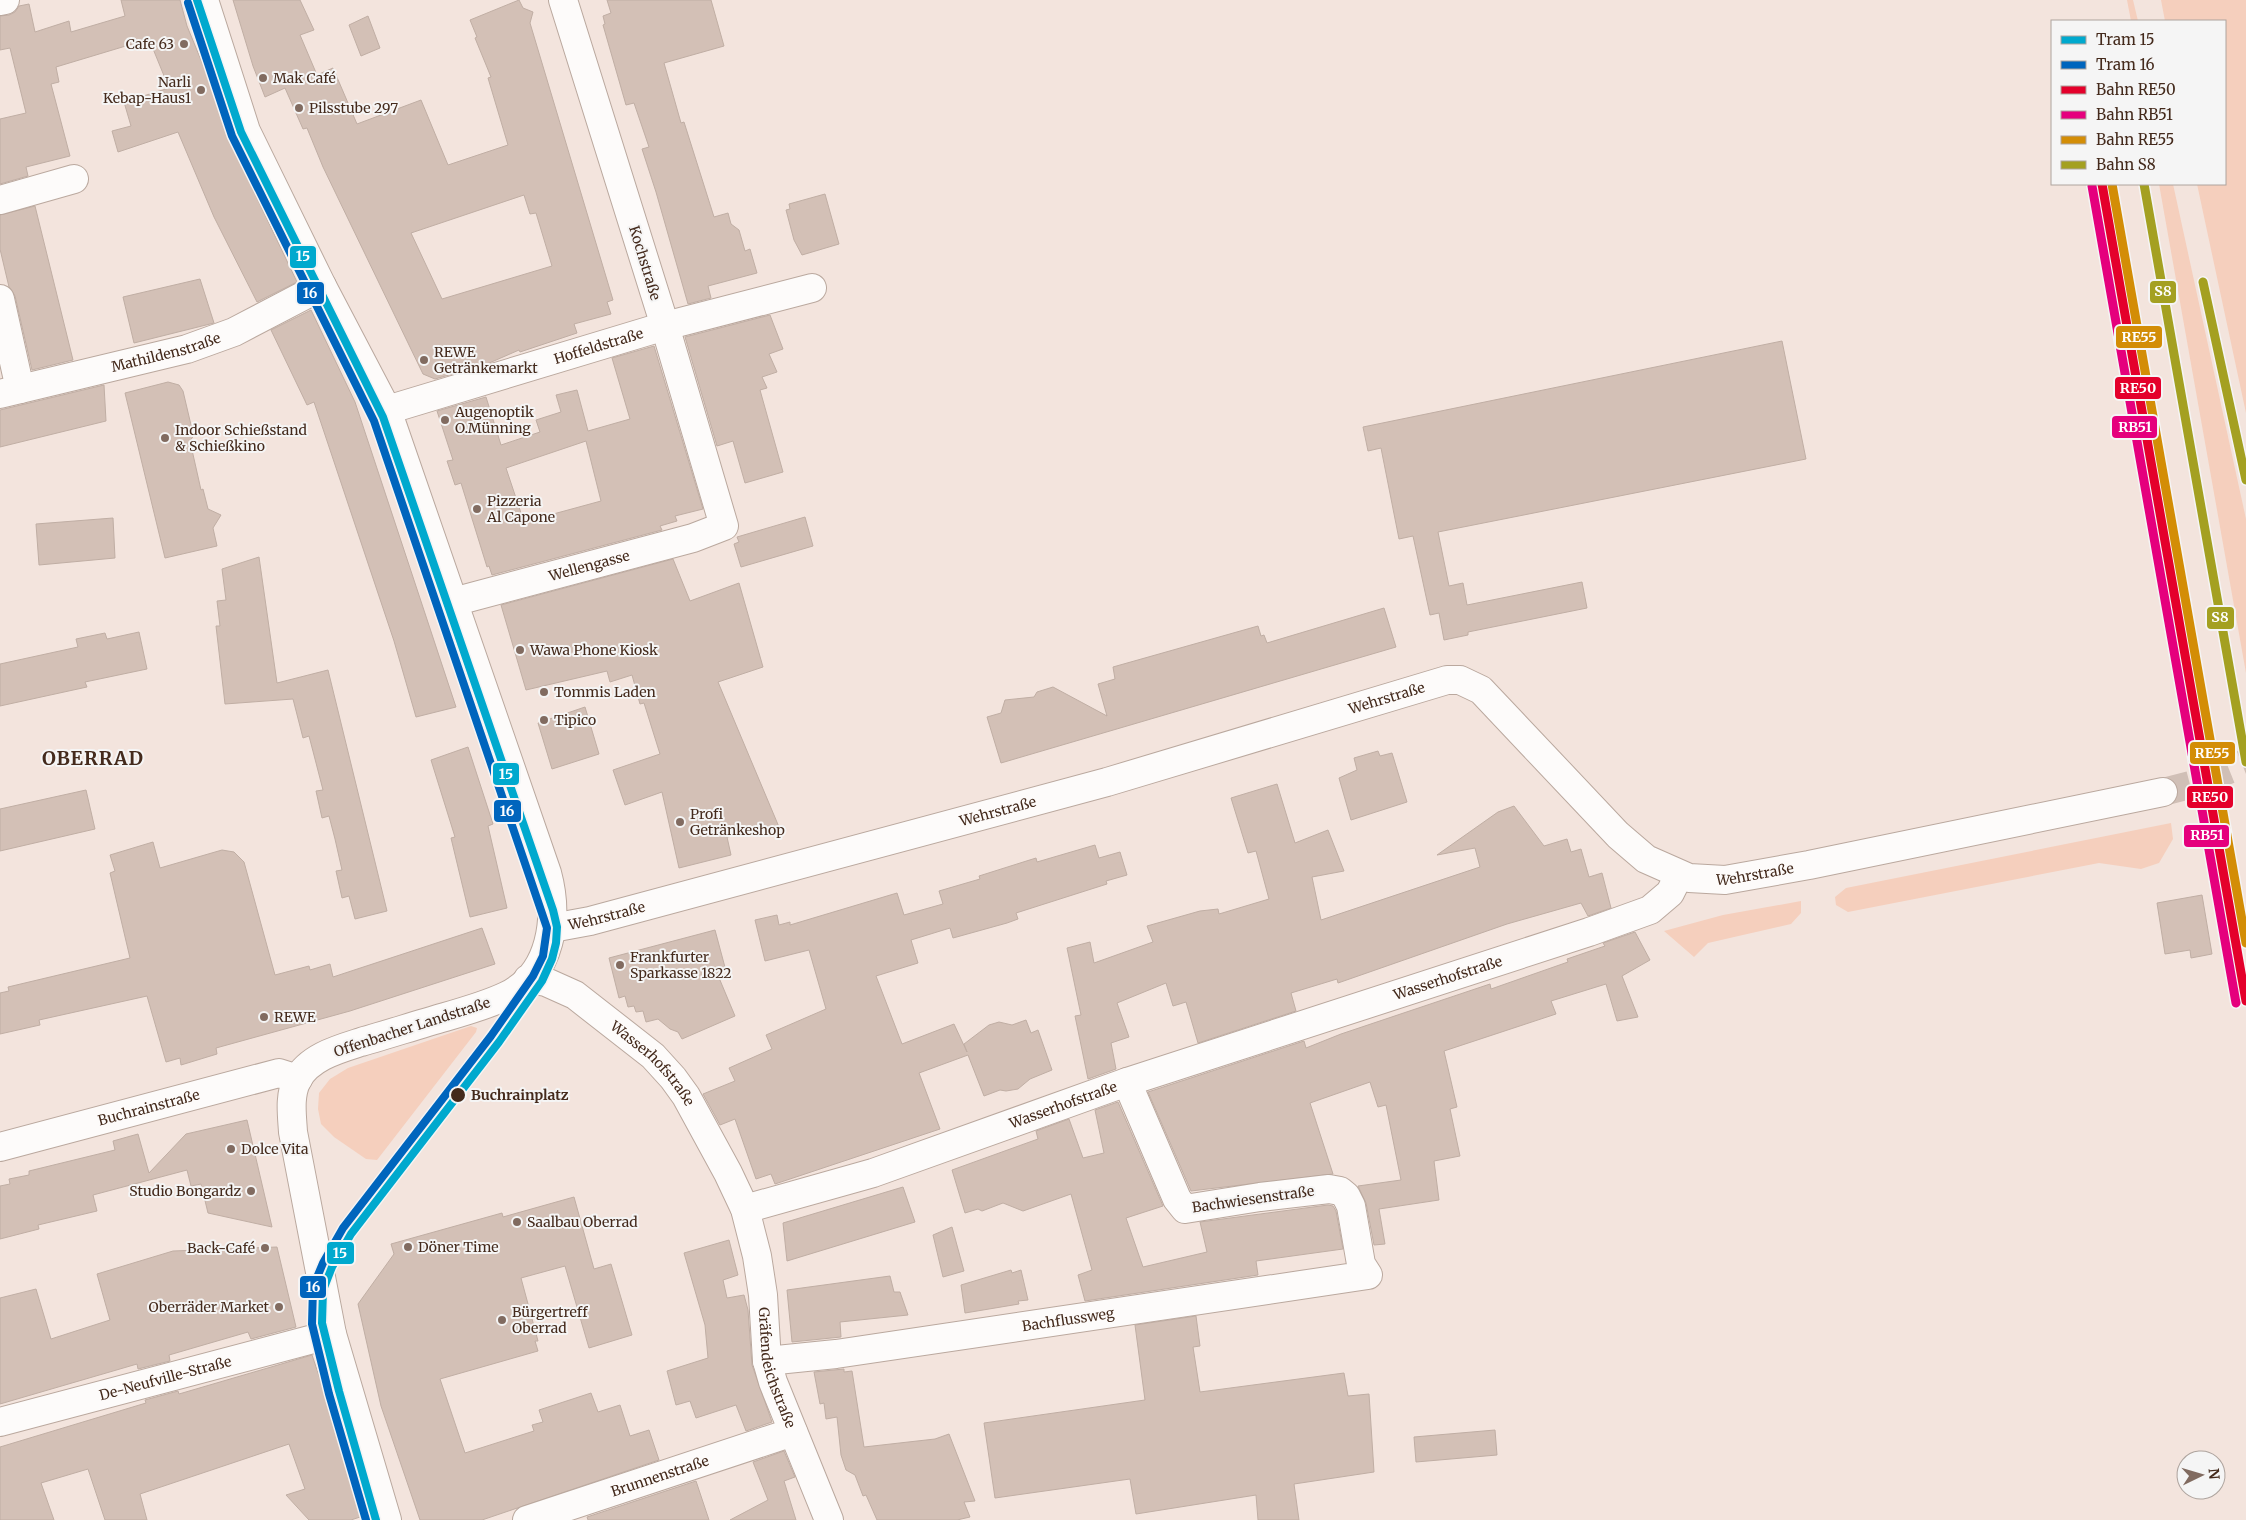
<svg xmlns="http://www.w3.org/2000/svg" width="2246" height="1520" font-family="Merriweather,serif">
<style>
.green{fill:#f5cfbd}
.building{fill:#d3c0b6;stroke:#c0aea4;fill-rule:evenodd}
.lines{fill:none;stroke-linecap:round;stroke-linejoin:round}
.tertiary-tunnel{stroke:#d0bfb6;stroke-width:28;stroke-dasharray:28 14;stroke-linecap:butt}
.minor-casing{stroke:#baa89e;stroke-width:30}
.tertiary-casing{stroke:#baa89e;stroke-width:30}
.secondary-casing{stroke:#baa89e;stroke-width:30}
.minor{stroke:#fdfbfa;stroke-width:28}
.tertiary{stroke:#fdfbfa;stroke-width:28}
.secondary{stroke:#fdfbfa;stroke-width:28}
.rail-1-casing{stroke:#f5f5f5;stroke-width:12}
.rail-2-casing{stroke:#f5f5f5;stroke-width:12}
.rail-3-casing{stroke:#f5f5f5;stroke-width:12}
.rail-4-casing{stroke:#f5f5f5;stroke-width:12}
.rail-1{stroke:#e4002b;stroke-width:9}
.rail-2{stroke:#e5007d;stroke-width:9}
.rail-3{stroke:#d38d06;stroke-width:9}
.rail-4{stroke:#a4a021;stroke-width:9}
.tram-1-casing{stroke:#f5f5f5;stroke-width:11}
.tram-2-casing{stroke:#f5f5f5;stroke-width:11}
.tram-1{stroke:#00a9ce;stroke-width:8}
.tram-2{stroke:#0065bd;stroke-width:8}
.poi-dot{fill:#816b60;stroke:#f5f5f5;stroke-width:2}
.stop-dot{fill:#442a1c;stroke:#f5f5f5;stroke-width:2}
.labels{text-anchor:middle;dominant-baseline:central;stroke-width:4;stroke-linejoin:round;paint-order:stroke}
.poi-label{font-size:14px;fill:#442a1c;stroke:#f5f5f5;text-anchor:start}
.street-label{font-size:14px;fill:#442a1c;stroke:#f5f5f5}
.stop-label{font-size:14px;font-weight:bold;fill:#442a1c;stroke:#f5f5f5;text-anchor:start}
.district-label{font-size:19px;font-weight:bold;letter-spacing:1px;fill:#442a1c;stroke:#f5f5f5}
.line-badge{stroke:#f5f5f5;stroke-width:2}
.badge-label{font-size:14px;text-anchor:middle;font-weight:bold;fill:#fff}
</style>
<rect width="100%" height="100%" fill="#f3e4dd"/>
<!-- green -->
<g class="green">
<path d="M2127 0H2133L2138 21H2131Z"/>
<path d="M2161 0H2246V413L2197 184H2225V21H2165Z"/>
<path d="M2159 184H2173L2246 519V673Z"/>
<path d="M2171 823 2173 839 2159 863 2141 869 2099 863 1848 912 1836 905 1835 897 1846 888Z"/>
<path d="M1801 901V913L1791 924 1708 943 1694 957 1664 931 1723 915Z"/>
<path d="M471 1026 477 1028 476 1032 377 1160 366 1159 334 1137 321 1124 318 1109 319 1093 330 1079 348 1068Z"/>
</g>
<!-- building -->
<g class="building">
<path d="M121 0H180L187 26 219 104H221L228 129 254 192 297 282 257 302 214 217 178 132 118 152 112 131 131 126 124 102 169 88 149 39 56 67 59 82 51 84 70 156 26 167 28 176 0 184V119L26 113 10 48 0 50V16L9 15 15 12 19 6 29 4 35 32 69 21 71 32 125 16Z"/>
<path d="M233 0H300L314 30 300 35 317 75 333 68 357 124 421 100 448 165 508 145 488 78 491 77 475 38 477 37 470 20 519 0 523 8 533 12 530 23 613 300 607 302 611 314 574 324 577 333 520 352 519 350 487 364 435 379 423 374 323 167 307 128 303 129 285 88 265 97 253 66ZM524 195 530 214 536 213 552 266 442 299 411 233Z"/>
<path d="M607 0H711L724 46 664 63 681 123 684 122 714 217 728 213 731 224 739 230 745 251 750 249 757 273 708 286 711 298 688 304 656 192 642 149 649 147 634 103 626 105 603 25 605 24 603 16 611 13Z"/>
<path d="M368 16 380 48 361 56 349 25Z"/>
<path d="M825 194 839 244 802 255 794 240 786 210 790 209 789 204Z"/>
<path d="M35 206 73 360 32 370 15 296 9 287 0 249V215Z"/>
<path d="M200 279 214 323 134 343 123 297Z"/>
<path d="M311 310 355 402 456 707 416 717 394 641 314 402 307 405 271 330Z"/>
<path d="M770 315 783 349 769 354 777 372 762 377 767 388 760 390 783 472 745 483 733 441 717 446 685 337Z"/>
<path d="M1782 341 1806 459 1438 532 1449 586 1463 583 1467 605 1582 582 1587 608 1468 632V635L1444 640 1439 613 1430 615 1413 536 1399 539 1381 448 1368 451 1363 427Z"/>
<path d="M654 346 703 509 675 516 677 521 660 526 662 530 492 575 489 566 487 567 461 483 455 485 447 461 453 460 437 411 486 397 501 445 540 432 536 420 561 412 556 395 577 390 588 431 630 419 612 358ZM586 441 601 501 524 522 506 468Z"/>
<path d="M168 382 179 385 183 391 191 425 198 429 190 441 201 490 203 489 208 509 221 515 213 528 217 546 165 558 125 393Z"/>
<path d="M104 385 106 421 0 447V410Z"/>
<path d="M805 517 813 546 741 567 734 544 739 542 737 537Z"/>
<path d="M113 518 115 558 39 565 36 524Z"/>
<path d="M259 557 277 683 328 670 387 911 355 919 349 896 342 898 336 871 342 870 335 839 329 816 322 818 316 791 323 790 315 759 309 736 303 738 293 699 225 704 216 626H220L217 601 226 600 222 569Z"/>
<path d="M673 559 690 601 739 583 763 667 718 682 779 827 727 837 731 855 679 868 662 792 625 805 613 770 660 754 644 703 640 704 632 675 610 682 607 671 526 690 501 605Z"/>
<path d="M1384 608 1396 647 1001 763 987 717 1001 713 1005 700 1034 697 1037 692 1053 687 1107 716 1098 684 1115 679 1113 667 1258 626 1261 636 1264 635 1267 643Z"/>
<path d="M139 632 147 669 85 682 87 687 0 706V664L78 647 76 639 105 633 107 639Z"/>
<path d="M585 707 599 754 552 769 538 723Z"/>
<path d="M468 747 493 824 488 826 507 908 470 917 451 838 455 837 431 760Z"/>
<path d="M1378 751 1380 756 1392 753 1407 802 1351 820 1339 778 1357 770 1354 758Z"/>
<path d="M1277 784 1295 843 1328 830 1344 871 1312 877 1321 920 1480 867 1475 848 1437 855 1498 812 1514 806 1544 846 1567 839 1571 852 1581 849 1589 877 1602 873 1611 908 1588 916 1581 903 1507 924 1338 983 1337 979 1291 993 1296 1011 1198 1043 1186 1002 1173 1006 1166 983 1117 1003 1129 1037 1111 1043 1116 1069 1088 1079 1075 1016 1081 1015 1067 948 1090 942 1094 963 1153 942 1147 926 1200 911 1218 909 1219 914 1269 899 1256 851 1248 853 1231 798Z"/>
<path d="M86 790 95 829 0 851V809Z"/>
<path d="M153 842 160 868 222 850 234 852 244 862 275 975 309 966 310 970 330 964 333 977 482 928 495 964 350 1011 216 1048 217 1054 181 1065 180 1058 166 1062 147 996 39 1020 40 1025 0 1034V993L9 991 8 987 130 958 110 873 115 871 110 855Z"/>
<path d="M1095 845 1099 858 1120 852 1127 875 1106 881 1107 884 1016 913 1018 919 1007 923 953 938 950 928 911 940 918 963 876 976 902 1044 954 1024 967 1052 964 1044 989 1025 999 1022 1012 1025 1026 1020 1031 1033 1038 1030 1052 1070 1030 1079 1018 1089 1006 1091 1000 1090 984 1096 968 1055 919 1073 940 1129 775 1184 771 1174 756 1179 735 1119 720 1125 703 1094 735 1081 729 1068 772 1049 766 1035 826 1009 809 950 765 961 755 920 777 915 779 925 790 922V925L897 893 904 915 943 904 939 891 980 879 979 876 1036 858 1037 862Z"/>
<path d="M2202 895 2212 954 2191 958 2190 950 2165 954 2157 903Z"/>
<path d="M715 930 726 971 717 973 735 1016 682 1039 678 1032 670 1029 658 1019 646 1022 643 1011 636 1012 634 1006 628 1007 625 996 619 998 609 958Z"/>
<path d="M1635 932 1650 960 1622 976 1638 1017 1617 1021 1606 984 1551 1001 1556 1014 1444 1051 1457 1107 1450 1109 1460 1156 1434 1161 1439 1200 1379 1209 1385 1244 1374 1245 1366 1203 1358 1186 1401 1180 1386 1105 1378 1107 1370 1082 1310 1103 1333 1174 1191 1191 1148 1092 1304 1041 1306 1048 1341 1034 1490 984 1491 989 1568 962 1567 959 1605 946 1603 943Z"/>
<path d="M1118 1102 1163 1206 1126 1218 1143 1267 1207 1252 1200 1222 1328 1205 1333 1206 1336 1211 1343 1249 1256 1261 1258 1275 1085 1301 1078 1275 1092 1270 1071 1194 1023 1211 1003 1203 982 1211 978 1209 965 1213 952 1170 1038 1139 1036 1131 1069 1119 1083 1158 1104 1153 1095 1110Z"/>
<path d="M247 1120 272 1227 208 1213 201 1184 191 1186 187 1170 93 1195 97 1211 38 1225 39 1229 0 1239V1186L10 1184 9 1179 29 1175V1171L115 1150 113 1141 138 1134 149 1173 186 1134Z"/>
<path d="M903 1187 915 1222 787 1261 783 1223Z"/>
<path d="M574 1197 594 1269 611 1264 632 1335 589 1348 565 1266 521 1278 538 1341H535L538 1351 440 1379 465 1453 534 1431 532 1425 543 1422 539 1410 591 1393 598 1412 620 1405 630 1436 649 1430 659 1460 482 1520H420L381 1406 358 1304 394 1254 391 1244 502 1213 503 1217Z"/>
<path d="M952 1227 964 1271 943 1277 933 1235Z"/>
<path d="M729 1240 738 1275 723 1280 727 1298 744 1295 748 1310 752 1365 772 1422 746 1431 736 1405 696 1418 690 1401 676 1405 667 1371 708 1358 705 1325 684 1253Z"/>
<path d="M277 1247 296 1327 251 1339 248 1332 169 1355 170 1361 138 1369 137 1364 0 1404V1298L36 1289 51 1339 110 1320 97 1274 173 1251Z"/>
<path d="M1011 1270 1012 1273 1021 1270 1028 1300 1018 1301 1019 1304 965 1313 961 1285Z"/>
<path d="M890 1276 894 1292H900L908 1315 840 1322 841 1337 792 1342 787 1290Z"/>
<path d="M1196 1316 1200 1346 1193 1347 1200 1392 1344 1373 1348 1396 1369 1394 1374 1472 1294 1484 1299 1520H1258L1256 1495 1136 1514 1130 1479 995 1498 984 1423 1145 1400 1135 1325Z"/>
<path d="M312 1355 352 1474 355 1473 369 1514 351 1520H309L286 1495 305 1489 289 1444 140 1494 147 1520H105L88 1469 41 1483 54 1520H0V1447L146 1403 145 1400 178 1391 179 1394Z"/>
<path d="M844 1369V1372L852 1371 864 1447 935 1439 949 1434 975 1501 964 1502 970 1517 957 1520H877L866 1495 863 1496 855 1475 846 1470 841 1455 837 1417 826 1419 824 1403 820 1404 814 1372Z"/>
<path d="M1495 1430 1497 1455 1416 1462 1414 1437Z"/>
<path d="M784 1451 795 1477 784 1481 796 1520H730L768 1500 753 1462Z"/>
<path d="M696 1481 709 1520H588L587 1517Z"/>
</g>
<g class="lines">
<!-- tertiary-tunnel -->
<path class="tertiary-tunnel" d="M2163 792 2194 784 2246 763"/>
<defs>
<g id="minor">
<path d="M0 1 5 0"/>
<path d="M0 200 74 179"/>
<path d="M0 299 20 389"/>
<path id="s1" d="M0 394 187 349 234 332 322 286"/>
<path id="s2" d="M387 410 665 326 812 288"/>
<path id="s3" d="M453 602 693 538 724 526 665 326 563 0"/>
<path id="s4" d="M528 979 546 982 575 995 653 1056 673 1078 686 1096 728 1173 745 1209 757 1256 763 1295 767 1361 773 1382 829 1520"/>
<path id="s5" d="M0 1147 279 1073 298 1079"/>
<path id="s6" d="M745 1209 873 1173 1127 1082 1589 932 1650 910 1670 893 1679 875"/>
<path id="s7" d="M767 1361 836 1354 1368 1275 1361 1264 1351 1206 1346 1196 1340 1191 1329 1189 1260 1197 1185 1209 1177 1199 1127 1082"/>
<path id="s8" d="M0 1422 332 1334"/>
<path id="s9" d="M527 1520 793 1432"/>
</g>
<g id="tertiary">
<path id="s10" d="M552 928 590 921 1107 782 1447 680H1460L1481 690 1618 835 1646 859 1689 878 1725 880 1809 865 2163 792"/>
</g>
<path id="secondary" d="M204 0 246 131 322 286 387 410 547 873C559 917 552 974 506 996 487 1005 466 1011 445 1017 417 1025 389 1034 361 1042 339 1049 309 1057 297 1080 289 1096 292 1115 293 1132L332 1334 387 1520"/>
</defs>
<!-- minor casing -->
<use href="#minor" class="minor-casing"/>
<!-- tertiary casing -->
<use href="#tertiary" class="tertiary-casing"/>
<!-- secondary casing -->
<use href="#secondary" class="secondary-casing"/>
<!-- minor -->
<use href="#minor" class="minor"/>
<!-- tertiary -->
<use href="#tertiary" class="tertiary"/>
<!-- secondary -->
<use href="#secondary" class="secondary"/>
<defs>
<path id="rail-1" d="M2102 184 2246 1001"/>
<path id="rail-2" d="M2092 186 2236 1003"/>
<path id="rail-3" d="M2112 184 2246 943"/>
<g id="rail-4">
<path d="M2144 184 2246 762"/>
<path d="M2203 282 2246 480"/>
</g>
</defs>
<!-- rail-1 casing -->
<use href="#rail-1" class="rail-1-casing"/>
<!-- rail-2 casing -->
<use href="#rail-2" class="rail-2-casing"/>
<!-- rail-3 casing -->
<use href="#rail-3" class="rail-3-casing"/>
<!-- rail-4 casing -->
<use href="#rail-4" class="rail-4-casing"/>
<!-- rail-1 -->
<use href="#rail-1" class="rail-1"/>
<!-- rail-2 -->
<use href="#rail-2" class="rail-2"/>
<!-- rail-3 -->
<use href="#rail-3" class="rail-3"/>
<!-- rail-4 -->
<use href="#rail-4" class="rail-4"/>
<defs>
<path id="tram-1" d="M197 0 241 132 383 417 553 910 557 927 556 943 552 959 542 981 499 1042 351 1234 332 1267 323 1290 322 1323 339 1391 376 1520"/>
<path id="tram-2" d="M188 3 232 136 374 421 547 928 543 956 533 976 491 1036 343 1228 323 1263 313 1287 312 1324 329 1394 366 1520"/>
</defs>
<!-- tram-1 casing -->
<use href="#tram-1" class="tram-1-casing"/>
<!-- tram-2 casing -->
<use href="#tram-2" class="tram-2-casing"/>
<!-- tram-1 -->
<use href="#tram-1" class="tram-1"/>
<!-- tram-2 -->
<use href="#tram-2" class="tram-2"/>
</g>
<!-- markers -->
<g class="poi-dot">
<circle cx="184" cy="44" r="5"/>
<circle cx="263" cy="78" r="5"/>
<circle cx="201" cy="90" r="5"/>
<circle cx="299" cy="108" r="5"/>
<circle cx="424" cy="360" r="5"/>
<circle cx="445" cy="420" r="5"/>
<circle cx="165" cy="438" r="5"/>
<circle cx="477" cy="509" r="5"/>
<circle cx="520" cy="650" r="5"/>
<circle cx="544" cy="692" r="5"/>
<circle cx="544" cy="720" r="5"/>
<circle cx="680" cy="822" r="5"/>
<circle cx="620" cy="965" r="5"/>
<circle cx="264" cy="1017" r="5"/>
<circle cx="231" cy="1149" r="5"/>
<circle cx="251" cy="1191" r="5"/>
<circle cx="517" cy="1222" r="5"/>
<circle cx="408" cy="1247" r="5"/>
<circle cx="265" cy="1248" r="5"/>
<circle cx="279" cy="1307" r="5"/>
<circle cx="502" cy="1320" r="5"/>
</g>
<circle class="stop-dot" cx="458" cy="1095" r="8"/>
<g class="labels">
<!-- poi labels -->
<g class="poi-label">
<text x="174" y="44" text-anchor="end">Cafe 63</text>
<text x="273" y="78">Mak Café</text>
<text x="191" y="82" text-anchor="end">Narli<tspan x="191" dy="16">Kebap-Haus1</tspan></text>
<text x="309" y="108">Pilsstube 297</text>
<text x="434" y="352">REWE<tspan x="434" dy="16">Getränkemarkt</tspan></text>
<text x="455" y="412">Augenoptik<tspan x="455" dy="16">O.Münning</tspan></text>
<text x="175" y="430">Indoor Schießstand<tspan x="175" dy="16">&amp; Schießkino</tspan></text>
<text x="487" y="501">Pizzeria<tspan x="487" dy="16">Al Capone</tspan></text>
<text x="530" y="650">Wawa Phone Kiosk</text>
<text x="554" y="692">Tommis Laden</text>
<text x="554" y="720">Tipico</text>
<text x="690" y="814">Profi<tspan x="690" dy="16">Getränkeshop</tspan></text>
<text x="630" y="957">Frankfurter<tspan x="630" dy="16">Sparkasse 1822</tspan></text>
<text x="274" y="1017">REWE</text>
<text x="241" y="1149">Dolce Vita</text>
<text x="241" y="1191" text-anchor="end">Studio Bongardz</text>
<text x="527" y="1222">Saalbau Oberrad</text>
<text x="418" y="1247">Döner Time</text>
<text x="255" y="1248" text-anchor="end">Back-Café</text>
<text x="269" y="1307" text-anchor="end">Oberräder Market</text>
<text x="512" y="1312">Bürgertreff<tspan x="512" dy="16">Oberrad</tspan></text>
</g>
<!-- street labels -->
<g class="street-label">
<text transform="translate(645 263) rotate(73)">Kochstraße</text>
<text stroke="none"><textPath href="#s2" startOffset="221">Hoffeldstraße</textPath></text>
<text stroke="none"><textPath href="#s1" startOffset="171">Mathildenstraße</textPath></text>
<text stroke="none"><textPath href="#s3" startOffset="141">Wellengasse</textPath></text>
<text stroke="none"><textPath href="#s10" startOffset="866">Wehrstraße</textPath></text>
<text stroke="none"><textPath href="#s10" startOffset="461">Wehrstraße</textPath></text>
<text stroke="none"><textPath href="#s10" startOffset="1315">Wehrstraße</textPath></text>
<text stroke="none"><textPath href="#s10" startOffset="56">Wehrstraße</textPath></text>
<text stroke="none"><textPath href="#s6" startOffset="740">Wasserhofstraße</textPath></text>
<text transform="translate(412 1027) rotate(-18)">Offenbacher Landstraße</text>
<text stroke="none"><textPath href="#s4" startOffset="154">Wasserhofstraße</textPath></text>
<text stroke="none"><textPath href="#s6" startOffset="335">Wasserhofstraße</textPath></text>
<text stroke="none"><textPath href="#s5" startOffset="154">Buchrainstraße</textPath></text>
<text transform="translate(1253 1199) rotate(-8)">Bachwiesenstraße</text>
<text stroke="none"><textPath href="#s7" startOffset="304">Bachflussweg</textPath></text>
<text stroke="none"><textPath href="#s4" startOffset="491">Gräfendeichstraße</textPath></text>
<text stroke="none"><textPath href="#s8" startOffset="171">De-Neufville-Straße</textPath></text>
<text stroke="none"><textPath href="#s9" startOffset="140">Brunnenstraße</textPath></text>
</g>
<!-- stop labels -->
<g class="stop-label">
<text x="471" y="1095">Buchrainplatz</text>
</g>
<!-- district labels -->
<g class="district-label">
<text x="93" y="758">OBERRAD</text>
</g>
</g>
<g class="line-badge">
<rect x="289" y="245" width="28" height="24" rx="5" fill="#00a9ce"/>
<rect x="2149" y="280" width="28" height="24" rx="5" fill="#a4a021"/>
<rect x="296" y="281" width="29" height="24" rx="5" fill="#0065bd"/>
<rect x="2115" y="325" width="48" height="24" rx="5" fill="#d38d06"/>
<rect x="2114" y="376" width="48" height="24" rx="5" fill="#e4002b"/>
<rect x="2111" y="415" width="47" height="24" rx="5" fill="#e5007d"/>
<rect x="2206" y="606" width="29" height="24" rx="5" fill="#a4a021"/>
<rect x="2189" y="741" width="47" height="24" rx="5" fill="#d38d06"/>
<rect x="492" y="762" width="28" height="24" rx="5" fill="#00a9ce"/>
<rect x="2186" y="785" width="48" height="24" rx="5" fill="#e4002b"/>
<rect x="493" y="799" width="29" height="24" rx="5" fill="#0065bd"/>
<rect x="2183" y="824" width="47" height="24" rx="5" fill="#e5007d"/>
<rect x="326" y="1241" width="29" height="24" rx="5" fill="#00a9ce"/>
<rect x="299" y="1275" width="28" height="24" rx="5" fill="#0065bd"/>
</g>
<g class="badge-label">
<text x="303" y="261">15</text>
<text x="2163" y="296">S8</text>
<text x="310" y="298">16</text>
<text x="2139" y="342">RE55</text>
<text x="2138" y="393">RE50</text>
<text x="2135" y="432">RB51</text>
<text x="2220" y="622">S8</text>
<text x="2212" y="758">RE55</text>
<text x="506" y="779">15</text>
<text x="2210" y="802">RE50</text>
<text x="507" y="816">16</text>
<text x="2207" y="840">RB51</text>
<text x="340" y="1258">15</text>
<text x="313" y="1292">16</text>
</g>
<!-- legend -->
<rect x="2051" y="20" width="175" height="165" fill="#f5f5f5" stroke="#aea49e"/>
<rect x="2061" y="36" width="25" height="8" fill="#00a9ce" stroke="#aea49e"/>
<text x="2096" y="45" font-size="15" fill="#442a1c">Tram 15</text>
<rect x="2061" y="61" width="25" height="8" fill="#0065bd" stroke="#aea49e"/>
<text x="2096" y="70" font-size="15" fill="#442a1c">Tram 16</text>
<rect x="2061" y="86" width="25" height="8" fill="#e4002b" stroke="#aea49e"/>
<text x="2096" y="95" font-size="15" fill="#442a1c">Bahn RE50</text>
<rect x="2061" y="111" width="25" height="8" fill="#e5007d" stroke="#aea49e"/>
<text x="2096" y="120" font-size="15" fill="#442a1c">Bahn RB51</text>
<rect x="2061" y="136" width="25" height="8" fill="#d38d06" stroke="#aea49e"/>
<text x="2096" y="145" font-size="15" fill="#442a1c">Bahn RE55</text>
<rect x="2061" y="161" width="25" height="8" fill="#a4a021" stroke="#aea49e"/>
<text x="2096" y="170" font-size="15" fill="#442a1c">Bahn S8</text>
<!-- north arrow -->
<g transform="translate(2201 1475) rotate(85)"><circle r="24" fill="#f5f5f5" stroke="#aea49e"/>
<path d="M0-4L9 19L0 12L-9 19Z" fill="#816b60"/>
<text y="-8" font-size="14" font-weight="bold" text-anchor="middle" fill="#442a1c">N</text>
</g>
</svg>
